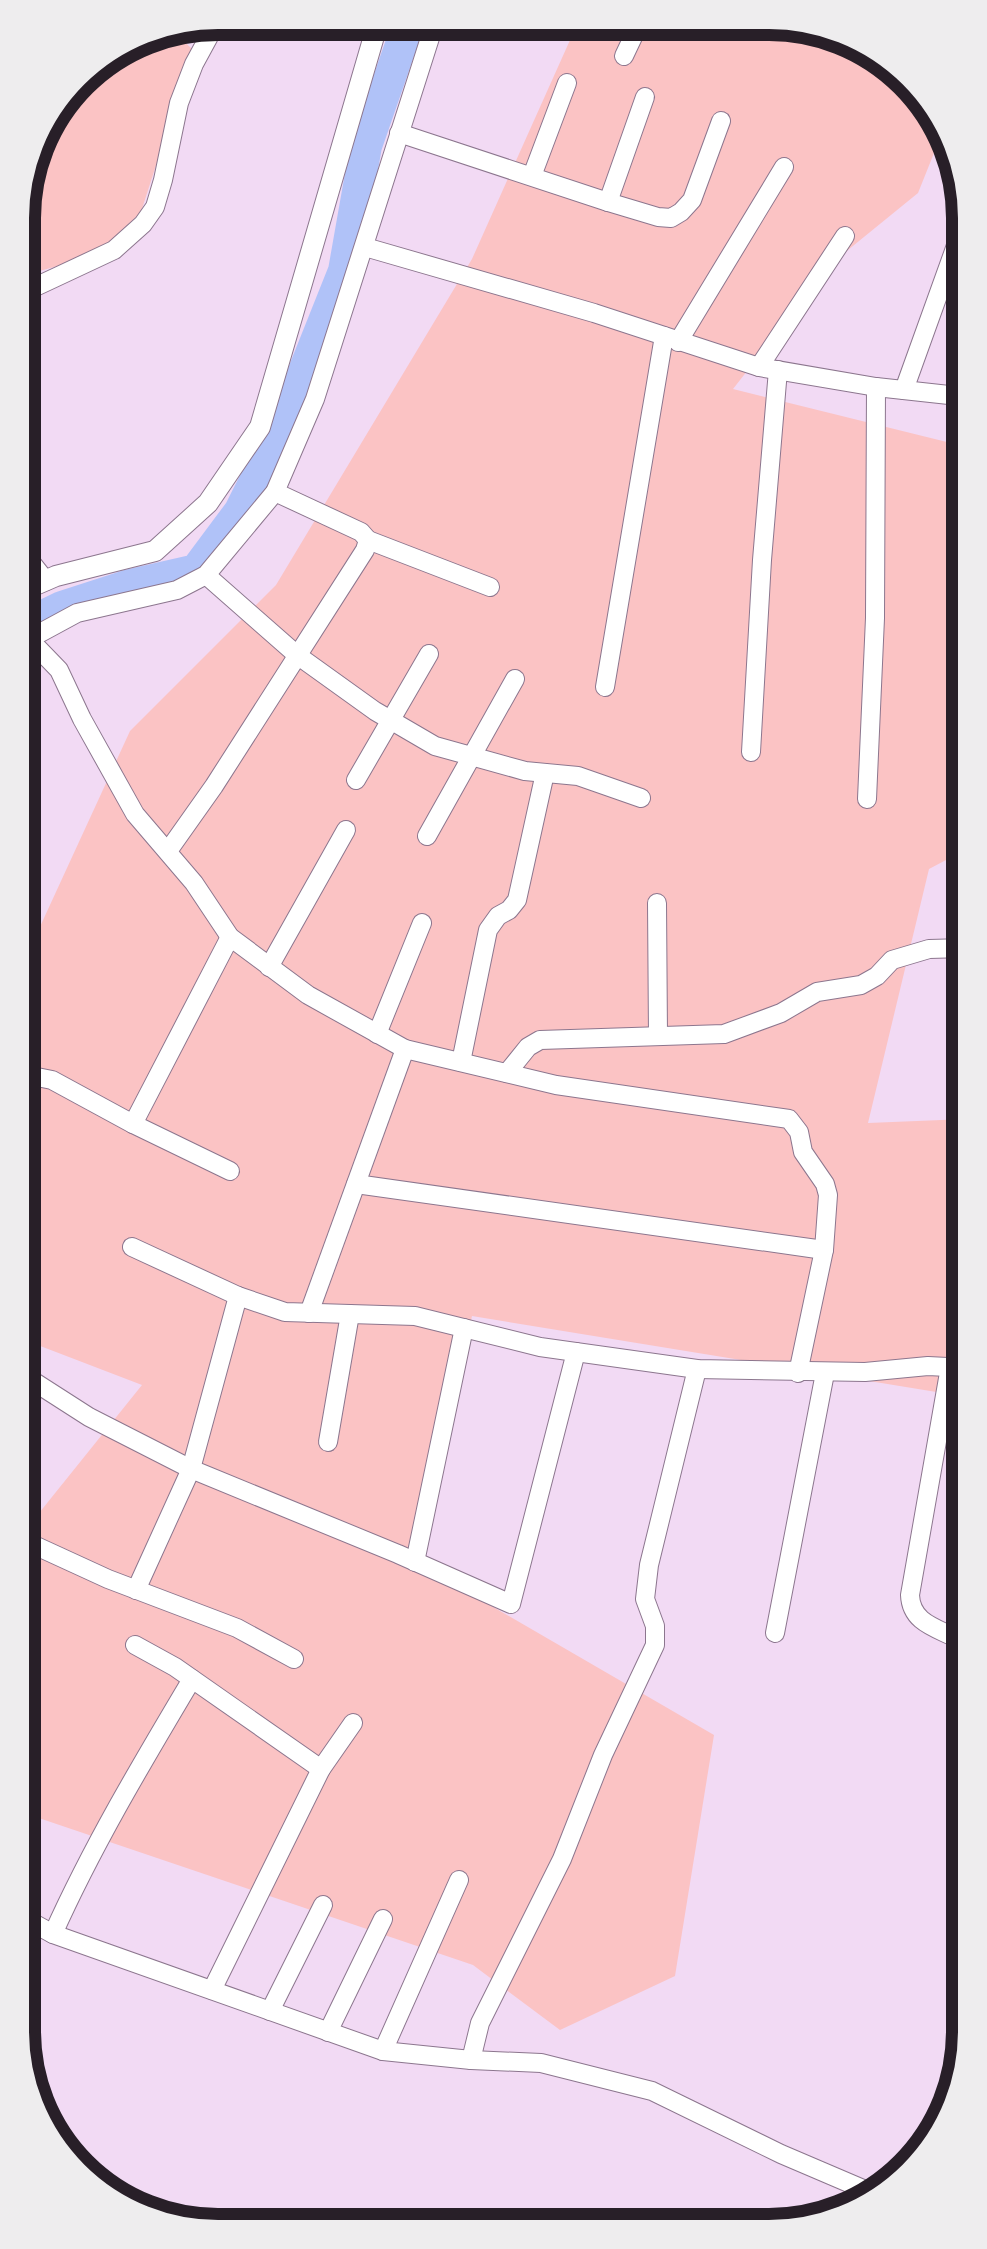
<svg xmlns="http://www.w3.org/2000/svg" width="987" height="2249" font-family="'Work Sans',sans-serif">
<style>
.green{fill:#fbc3c4}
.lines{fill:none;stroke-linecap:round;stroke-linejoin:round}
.river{stroke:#b0c2f8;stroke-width:32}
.minor-casing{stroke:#8c768e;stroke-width:20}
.tertiary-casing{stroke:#8c768e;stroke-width:22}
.minor{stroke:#fff;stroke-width:18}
.tertiary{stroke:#fff;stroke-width:20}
.rim{fill:none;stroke:#281f28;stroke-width:12}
</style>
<rect width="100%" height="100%" fill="#f2daf4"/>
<!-- green -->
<g class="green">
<path d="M579 20 808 21 901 68 942 133 918 193 832 263 733 389 963 446 965 850 929 869 868 1123 966 1119 967 1397 472 1316 419 1564 714 1735 675 1976 560 2030 473 1965 24 1813 23 1533 142 1385 22 1339 21 968 130 731 276 585 472 259Z"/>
<path d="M169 27 193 50 141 212 97 255 18 277V205L38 129 86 68 142 33Z"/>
</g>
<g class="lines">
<!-- river -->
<path class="river" d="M19 628 62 607 130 585 196 570 240 511 281 429 344 271 366 146 410 19"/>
<defs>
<g id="minor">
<path d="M624 56 641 20"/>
<path d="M399 133 608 202 658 217 671 218 681 212 692 200 721 121"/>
<path d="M532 176 567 83"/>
<path d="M608 202 645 97"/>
<path d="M365 247 594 313 759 367 876 387 949 395 963 399"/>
<path d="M18 295 114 250 143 224 155 207 163 180 179 103 194 64 219 18"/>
<path d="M678 342 784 167"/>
<path d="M759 367 845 236"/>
<path d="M904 390 963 226"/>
<path d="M368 540 490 587"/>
<path d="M19 547 46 581"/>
<path d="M206 575 297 655 375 711 435 746 525 771 578 776 641 798"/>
<path d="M29 639 59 670 82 719 135 814 194 883 230 937 308 995 405 1049 556 1085 789 1119 799 1132 803 1152 825 1184 828 1195 824 1250 798 1373"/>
<path d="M20 649 29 639 77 613 177 590 206 575 275 492 315 399 436 19"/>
<path d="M605 687 664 336"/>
<path d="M751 752 762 560 778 370"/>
<path d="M356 780 429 654"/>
<path d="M867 799 875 618 876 387"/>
<path d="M427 836 515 679"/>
<path d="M168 851 214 786 365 550 368 540 361 532 275 492"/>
<path d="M657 903 658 1036"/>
<path d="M269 967 346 830"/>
<path d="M377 1034 422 923"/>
<path d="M461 1062 488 930 498 916 509 910 517 900 545 773"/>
<path d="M507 1073 528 1047 540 1040 724 1034 781 1013 817 992 861 985 877 976 892 960 929 949 965 948"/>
<path d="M21 1095 27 1085 37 1077 52 1080 133 1124 230 1171"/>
<path d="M133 1124 230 937"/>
<path d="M356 1184 824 1250"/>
<path d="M132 1247 238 1296 285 1312 415 1316 540 1347 697 1369 865 1372 928 1366 967 1368"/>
<path d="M309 1313 405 1049"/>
<path d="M950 1367 910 1595C911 1621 933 1627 954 1637"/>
<path d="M22 1374 89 1417 191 1469 398 1554 511 1604 576 1352"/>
<path d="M328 1442 350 1314"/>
<path d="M23 1540 108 1579 237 1628 294 1659"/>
<path d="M415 1562 464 1328"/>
<path d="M136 1590 191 1469 238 1296"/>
<path d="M775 1633 825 1373"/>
<path d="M135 1645 175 1667 321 1769"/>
<path d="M24 1918 53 1934 383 2051 471 2060 541 2063 652 2091 781 2154 870 2192"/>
<path d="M53 1934C93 1845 142 1763 192 1679"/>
<path d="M212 1990 321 1769 353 1723"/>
<path d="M270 2011 323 1905"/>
<path d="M328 2032 383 1919"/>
<path d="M383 2051 459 1880"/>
<path d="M471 2060 480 2023 562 1859 603 1755 655 1645V1626L645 1599 649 1565 697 1369"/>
</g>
<path id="tertiary" d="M19 592 56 576 155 551 208 503 260 427 379 19"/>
</defs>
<!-- minor casing -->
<use href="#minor" class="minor-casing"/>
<!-- tertiary casing -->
<use href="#tertiary" class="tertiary-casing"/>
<!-- minor -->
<use href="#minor" class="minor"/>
<!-- tertiary -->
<use href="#tertiary" class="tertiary"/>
</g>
<!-- crop -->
<path d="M0 0H987V2249H0ZM218 35H769A183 183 0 0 1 952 218V2031A183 183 0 0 1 769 2214H218A183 183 0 0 1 35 2031V218A183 183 0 0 1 218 35Z" fill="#eeedee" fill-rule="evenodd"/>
<path class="rim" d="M218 35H769A183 183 0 0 1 952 218V2031A183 183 0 0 1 769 2214H218A183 183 0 0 1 35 2031V218A183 183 0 0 1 218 35Z"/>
</svg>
